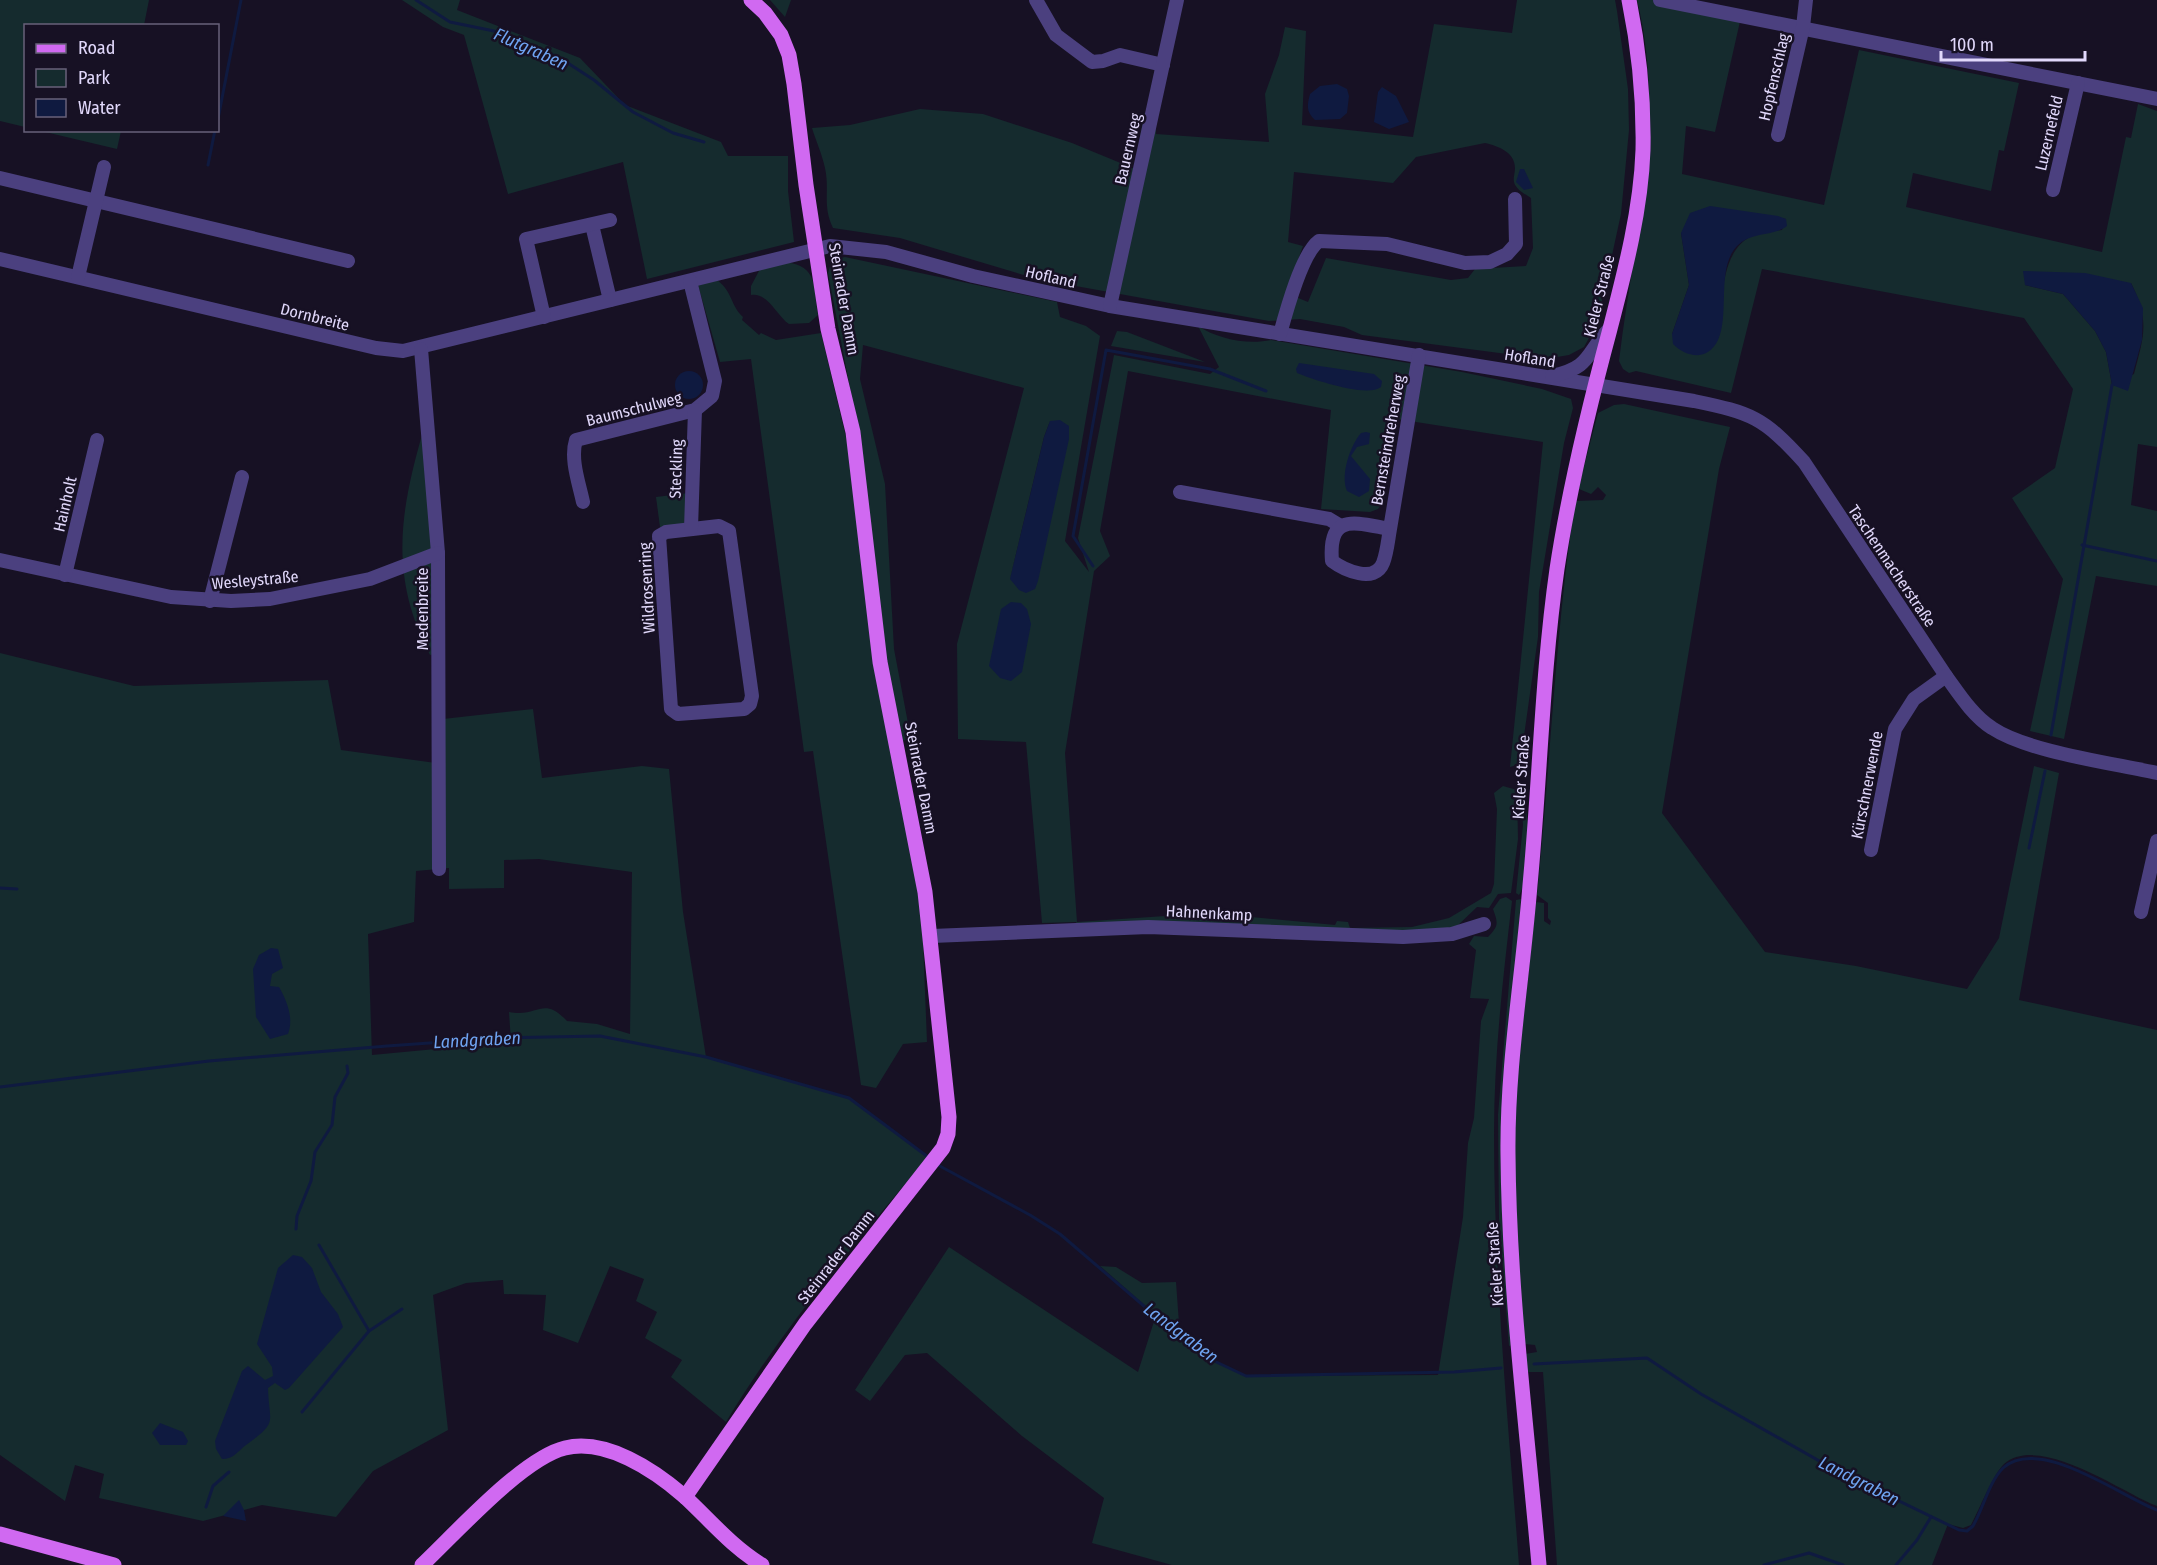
<svg xmlns="http://www.w3.org/2000/svg" width="2157" height="1565" font-family="'Fira Sans Condensed',sans-serif">
<style>
.green{fill:#152b2e;fill-rule:evenodd}
.water{fill:#0f1a40}
.lines{fill:none;stroke-linecap:round;stroke-linejoin:round}
.stream{stroke:#0f1a40;stroke-width:3}
.minor{stroke:#4b407f;stroke-width:14}
.major{stroke:#d069f1;stroke-width:15}
.labels{text-anchor:middle;dominant-baseline:central;stroke-width:5;stroke-linejoin:round;paint-order:stroke}
.street-label{font-size:16px;fill:#e1d8fb;stroke:#171124}
.water-label{font-size:18px;font-style:italic;fill:#6fa4f2;stroke:#171124}
</style>
<rect width="100%" height="100%" fill="#171124"/>
<!-- green -->
<g class="green">
<path d="M0 0H149L144 25 26 26 25 127 0 121Z"/>
<path d="M402 0H460L457 10 580 58 625 105 721 142 728 156H788V191L794 242 647 279 623 162 508 194 464 35 443 27Z"/>
<path d="M770 0H791L785 17Z"/>
<path d="M1517 0H1615L1617 11 1628 89 1629 130 1621 214 1602 301 1595 327 1584 347 1569 355 1545 359 1362 335 1344 327 1300 319 1269 321 1037 279 900 238 833 228C822 205 830 191 825 168 822 154 816 141 812 128L850 125 920 109 983 114 1072 143 1135 169 1144 113 1156 116V134L1269 142 1265 94 1279 55 1285 27 1306 31 1302 125 1413 137 1434 24 1512 33ZM1485 143C1498 146 1515 152 1515 168 1515 173 1513 178 1514 182 1516 190 1525 194 1531 198L1533 248 1526 266 1475 269 1468 278 1451 280 1326 258 1308 302 1286 293 1303 246 1288 242 1294 172 1393 183 1416 157Z"/>
<path d="M1637 0H1664L1741 17 1715 132 1686 126 1682 174 1824 205 1859 50 2019 83 2004 151 1999 150 1991 191 1913 173 1906 207 2102 252 2126 137 2131 138 2138 104 2157 111V447L2138 444 2131 505 2157 511V586L2096 576 2064 739 2030 731 2063 579 2012 498 2055 468 2073 389 2024 318 1762 269 1731 393 1636 371 1629 373 1623 369 1619 361C1633 242 1667 120 1637 0ZM1759 214 1786 219 1782 230C1772 231 1760 232 1750 237 1719 253 1722 308 1718 339L1672 334 1689 285 1681 233ZM2131 283C2150 321 2144 335 2134 374L2112 385 2106 352 2095 331 2063 294 2025 285Z"/>
<path d="M41 131H121L117 149Z"/>
<path d="M845 257 1057 302 1060 317 1086 326 1100 336 1065 541 1089 572 1078 538 1114 355 1210 374 1219 367 1198 326C1218 339 1247 345 1271 340L1462 372 1542 389 1571 399 1573 408 1564 443 1539 592 1538 637 1520 764 1510 767 1543 442 1397 419 1384 501 1378 509 1370 512 1321 509 1331 410 1128 371 1100 531 1110 556 1094 571 1065 753 1077 922 1180 915 1241 916 1335 925 1337 921 1348 922 1350 928 1412 927 1449 918 1491 893 1494 884 1497 809 1494 793 1503 786 1517 790 1518 839 1511 893 1498 894 1489 908 1477 907 1454 929 1423 933 1077 927 1076 922 1042 923 1026 742 958 739 957 644 1024 388 863 345 860 379 885 484 894 649 911 739 901 741 889 690 857 425 828 273 832 260ZM1050 421 1010 579 1044 437Z"/>
<path d="M785 262C819 266 813 287 818 315L809 323 789 324C777 316 768 292 751 295V286L760 269Z"/>
<path d="M717 280C733 292 730 305 743 317L742 320 759 335 761 333 776 340 821 333 849 450 922 915 927 1042 903 1044 876 1088 861 1085 813 751 804 752 751 359 720 362 698 285Z"/>
<path d="M1117 331 1127 332 1205 362 1111 346Z"/>
<path d="M1624 404 1730 427 1719 469 1662 813 1765 952 1856 966 1967 989 1999 938 2034 766 2059 773 2019 1000 2157 1030V1506C2121 1492 2040 1433 2004 1464 1994 1473 1978 1512 1971 1525L1963 1528 1948 1524 1932 1565H1557L1543 1372H1527L1525 1354 1537 1352 1535 1345 1525 1344 1516 1251 1514 1108 1536 902 1544 903V921L1550 925 1551 921 1548 918V903L1537 895C1550 768 1555 641 1573 515L1576 501 1603 500 1606 495 1598 487 1591 494 1579 489 1581 478 1598 413 1614 405Z"/>
<path d="M422 435 434 541V654L430 655C390 579 399 515 422 435Z"/>
<path d="M689 493 684 524 660 527 656 497Z"/>
<path d="M0 653 134 686 328 680 341 750 443 764V719L533 709 542 778 642 766 669 769 683 912 706 1057 849 1098 928 1157C856 1242 784 1326 726 1422L671 1377 682 1360 645 1338 657 1312 636 1301 644 1279 610 1266 578 1343 543 1330 546 1295 504 1294 503 1280 466 1283 433 1295 448 1430 373 1471 336 1517 262 1505 203 1521 99 1498 104 1474 75 1465 65 1501 0 1455ZM539 859 632 872 630 1034 597 1024 567 1021C542 995 539 1018 509 1012L511 1042 372 1055 368 934 414 922 416 871 449 868V889L504 888V860Z"/>
<path d="M1521 794C1532 807 1529 883 1519 895L1516 893 1523 825Z"/>
<path d="M1506 897 1512 901C1503 977 1494 1056 1494 1133 1494 1277 1508 1421 1519 1565H1172L1092 1543 1104 1498 1022 1436 927 1353 905 1355 870 1401 855 1390 949 1247 1138 1372 1156 1315 1100 1266 1116 1267 1142 1283 1176 1282 1180 1337 1210 1359 1246 1376 1438 1375 1463 1217 1468 1143 1474 1118 1481 1021 1489 999 1470 998 1476 950 1469 944 1474 936 1488 937C1499 926 1498 923 1493 909L1500 899Z"/>
<path d="M1521 899 1504 1119 1513 1345 1509 1346 1499 1219 1498 1115 1516 900Z"/>
</g>
<!-- water -->
<g class="water">
<path d="M1337 84 1347 89 1349 96 1347 113 1340 119 1315 120C1306 112 1307 105 1310 94L1320 86Z"/>
<path d="M1382 87 1396 96 1409 122 1389 129 1374 122 1378 92Z"/>
<path d="M1520 169H1524L1533 188 1524 190 1516 182Z"/>
<path d="M1710 206 1778 216 1786 219 1787 226C1772 237 1751 231 1737 246 1716 268 1730 314 1718 340 1708 361 1687 358 1673 344L1672 334 1689 285 1681 233 1690 213Z"/>
<path d="M2023 271 2085 273 2131 283 2143 308 2142 340 2128 391 2112 385 2106 352 2095 331 2063 294 2025 285Z"/>
<path d="M1299 363 1374 374 1382 381 1381 387C1367 398 1314 380 1297 373L1296 369Z"/>
<circle cx="689" cy="385" r="14"/>
<path d="M1060 420 1069 426V439L1038 581 1035 589 1026 593 1019 590 1010 579 1044 437 1050 421Z"/>
<path d="M1366 432 1370 433 1369 444 1357 447 1351 456 1370 479 1369 491 1359 497 1347 491C1340 475 1350 446 1361 433Z"/>
<path d="M1011 602 1021 603 1027 609 1031 624 1022 672 1011 681 1000 678 989 666 1001 609Z"/>
<path d="M271 948 278 949 283 968 272 974 270 986 279 987C287 1001 294 1018 288 1034L270 1039 256 1017 253 969 259 955Z"/>
<path d="M293 1255 302 1257 312 1268 321 1292 338 1314 343 1327 289 1388 285 1390 275 1383 268 1388C269 1424 279 1421 246 1445 238 1451 234 1459 222 1459L216 1449 215 1441 242 1371 248 1366 265 1380 273 1376 272 1367 257 1344 278 1268Z"/>
<path d="M160 1423 183 1432 188 1441 186 1445H160L152 1433Z"/>
<path d="M239 1500 244 1510 246 1521 223 1516Z"/>
</g>
<g class="lines">
<!-- stream -->
<g class="stream">
<path d="M416 0 450 22 494 31 560 58 594 80 633 112 673 133 704 142"/>
<path d="M218 119 241 0"/>
<path d="M208 165 215 130"/>
<path d="M2082 545 2157 561"/>
<path d="M1093 566 1073 536 1106 350 1210 369 1266 391"/>
<path d="M2051 735 2112 385"/>
<path d="M2029 848 2045 771"/>
<path d="M0 888 17 889"/>
<path d="M0 1087 209 1061 387 1046 500 1038 600 1036 706 1057 849 1098 928 1157"/>
<path d="M938 1165 1030 1215 1060 1234 1180 1337 1210 1359 1246 1376 1454 1372 1501 1368"/>
<path d="M296 1229 297 1216 311 1181 315 1152 332 1125 335 1097 348 1073 347 1066"/>
<path d="M319 1245 369 1331"/>
<path d="M1534 1364 1647 1358 1701 1394 1837 1471 1959 1530 1967 1531 1973 1526C1983 1509 1989 1482 2003 1468 2039 1435 2120 1496 2157 1510"/>
<path d="M302 1412 369 1331 402 1309"/>
<path d="M206 1507 213 1486 229 1472"/>
<path d="M1764 1565 1809 1553 1843 1565"/>
<path d="M1896 1565 1917 1540 1931 1517"/>
</g>
<!-- minor -->
<g class="minor">
<path d="M1036 0 1056 35 1092 62 1103 61 1120 55 1163 65"/>
<path d="M1660 0 2157 99"/>
<path d="M1778 135 1803 27 1806 0"/>
<path d="M0 178 348 261"/>
<path d="M2053 190 2078 83"/>
<path d="M592 225 610 300"/>
<path d="M0 259 376 348 403 351 830 246 886 252 973 276 1110 306 1694 401C1752 413 1763 417 1804 462L1946 676C1959 694 1973 716 1992 728 2028 752 2112 763 2157 773"/>
<path d="M78 277 104 167"/>
<path d="M1110 306 1177 0"/>
<path d="M544 317 526 239 610 220"/>
<path d="M1280 334C1286 312 1302 253 1319 241L1387 244 1465 263 1490 262 1507 254 1516 244 1515 199"/>
<path d="M421 349 438 553 439 869"/>
<path d="M1552 376C1592 367 1585 354 1609 329"/>
<path d="M1180 492 1329 519 1339 525"/>
<path d="M583 502C579 483 570 459 576 440L695 410 712 396 715 381 690 281"/>
<path d="M719 526 729 531 752 696 750 704 744 709 678 714 671 709 659 536 666 532Z"/>
<path d="M691 528 695 410"/>
<path d="M1390 529C1388 540 1387 553 1383 563 1375 584 1344 570 1332 561 1328 512 1355 523 1390 529L1419 355"/>
<path d="M0 560 171 597 231 601 270 599 370 579 438 553"/>
<path d="M65 575 97 440"/>
<path d="M210 601 242 477"/>
<path d="M1871 850 1895 729 1914 699 1946 676"/>
<path d="M2141 912 2157 841"/>
<path d="M932 936 1148 927 1403 937 1452 934 1484 924"/>
</g>
<!-- major -->
<g class="major">
<path d="M685 1497 805 1324 943 1148 948 1134 949 1117 925 892 880 662 853 432 828 329 806 185 794 84 789 55 781 35 765 13 751 0"/>
<path d="M0 1534 114 1565"/>
<path d="M422 1565C456 1533 523 1458 565 1448 606 1438 654 1470 684 1496 710 1520 731 1546 762 1565"/>
<path d="M1539 1565C1527 1428 1509 1291 1508 1154 1507 1064 1523 975 1530 885 1540 780 1542 674 1557 569 1569 489 1589 407 1610 329 1625 271 1641 210 1643 150 1644 99 1639 49 1629 0"/>
</g>
</g>
<g class="labels">
<!-- street labels -->
<g class="street-label">
<text transform="translate(1774 77) rotate(-77)">Hopfenschlag</text>
<text transform="translate(2049 133) rotate(-77)">Luzernefeld</text>
<text transform="translate(1128 149) rotate(-77)">Bauernweg</text>
<text transform="translate(1051 277) rotate(13)">Hofland</text>
<text transform="translate(1599 296) rotate(-76)">Kieler Straße</text>
<text transform="translate(844 299) rotate(80)">Steinrader Damm</text>
<text transform="translate(315 317) rotate(14)">Dornbreite</text>
<text transform="translate(1530 358) rotate(9)">Hofland</text>
<text transform="translate(634 409) rotate(-14)">Baumschulweg</text>
<text transform="translate(1388 440) rotate(-80)">Bernsteindreherweg</text>
<text transform="translate(676 469) rotate(-88)">Steckling</text>
<text transform="translate(65 504) rotate(-77)">Hainholt</text>
<text transform="translate(1892 566) rotate(56)">Taschenmacherstraße</text>
<text transform="translate(255 580) rotate(-5)">Wesleystraße</text>
<text transform="translate(647 588) rotate(-93)">Wildrosenring</text>
<text transform="translate(422 609) rotate(-90)">Medenbreite</text>
<text transform="translate(1521 777) rotate(-86)">Kieler Straße</text>
<text transform="translate(921 778) rotate(79)">Steinrader Damm</text>
<text transform="translate(1867 785) rotate(-79)">Kürschnerwende</text>
<text transform="translate(1209 913) rotate(3)">Hahnenkamp</text>
<text transform="translate(836 1257) rotate(-52)">Steinrader Damm</text>
<text transform="translate(1495 1264) rotate(-94)">Kieler Straße</text>
</g>
<!-- water labels -->
<g class="water-label">
<text transform="translate(531 49) rotate(24)">Flutgraben</text>
<text transform="translate(477 1040) rotate(-3)">Landgraben</text>
<text transform="translate(1181 1333) rotate(37)">Landgraben</text>
<text transform="translate(1859 1481) rotate(27)">Landgraben</text>
</g>
</g>
<!-- legend -->
<rect x="24" y="24" width="195" height="108" fill="#171124" stroke="#68617a" stroke-width="1.5"/>
<rect x="36" y="44" width="30" height="9" fill="#d069f1" stroke="#68617a" stroke-width="1.5"/>
<text x="78" y="54" font-size="18" fill="#e1d8fb">Road</text>
<rect x="36" y="69" width="30" height="18" fill="#152b2e" stroke="#68617a" stroke-width="1.5"/>
<text x="78" y="84" font-size="18" fill="#e1d8fb">Park</text>
<rect x="36" y="99" width="30" height="18" fill="#0f1a40" stroke="#68617a" stroke-width="1.5"/>
<text x="78" y="114" font-size="18" fill="#e1d8fb">Water</text>
<!-- scale -->
<path d="M1941 51v9h144v-9" fill="none" stroke="#e1d8fb" stroke-width="3"/>
<text x="1950" y="51" font-size="18" fill="#e1d8fb" stroke="#171124" stroke-width="4.5" paint-order="stroke">100 m</text>
</svg>
